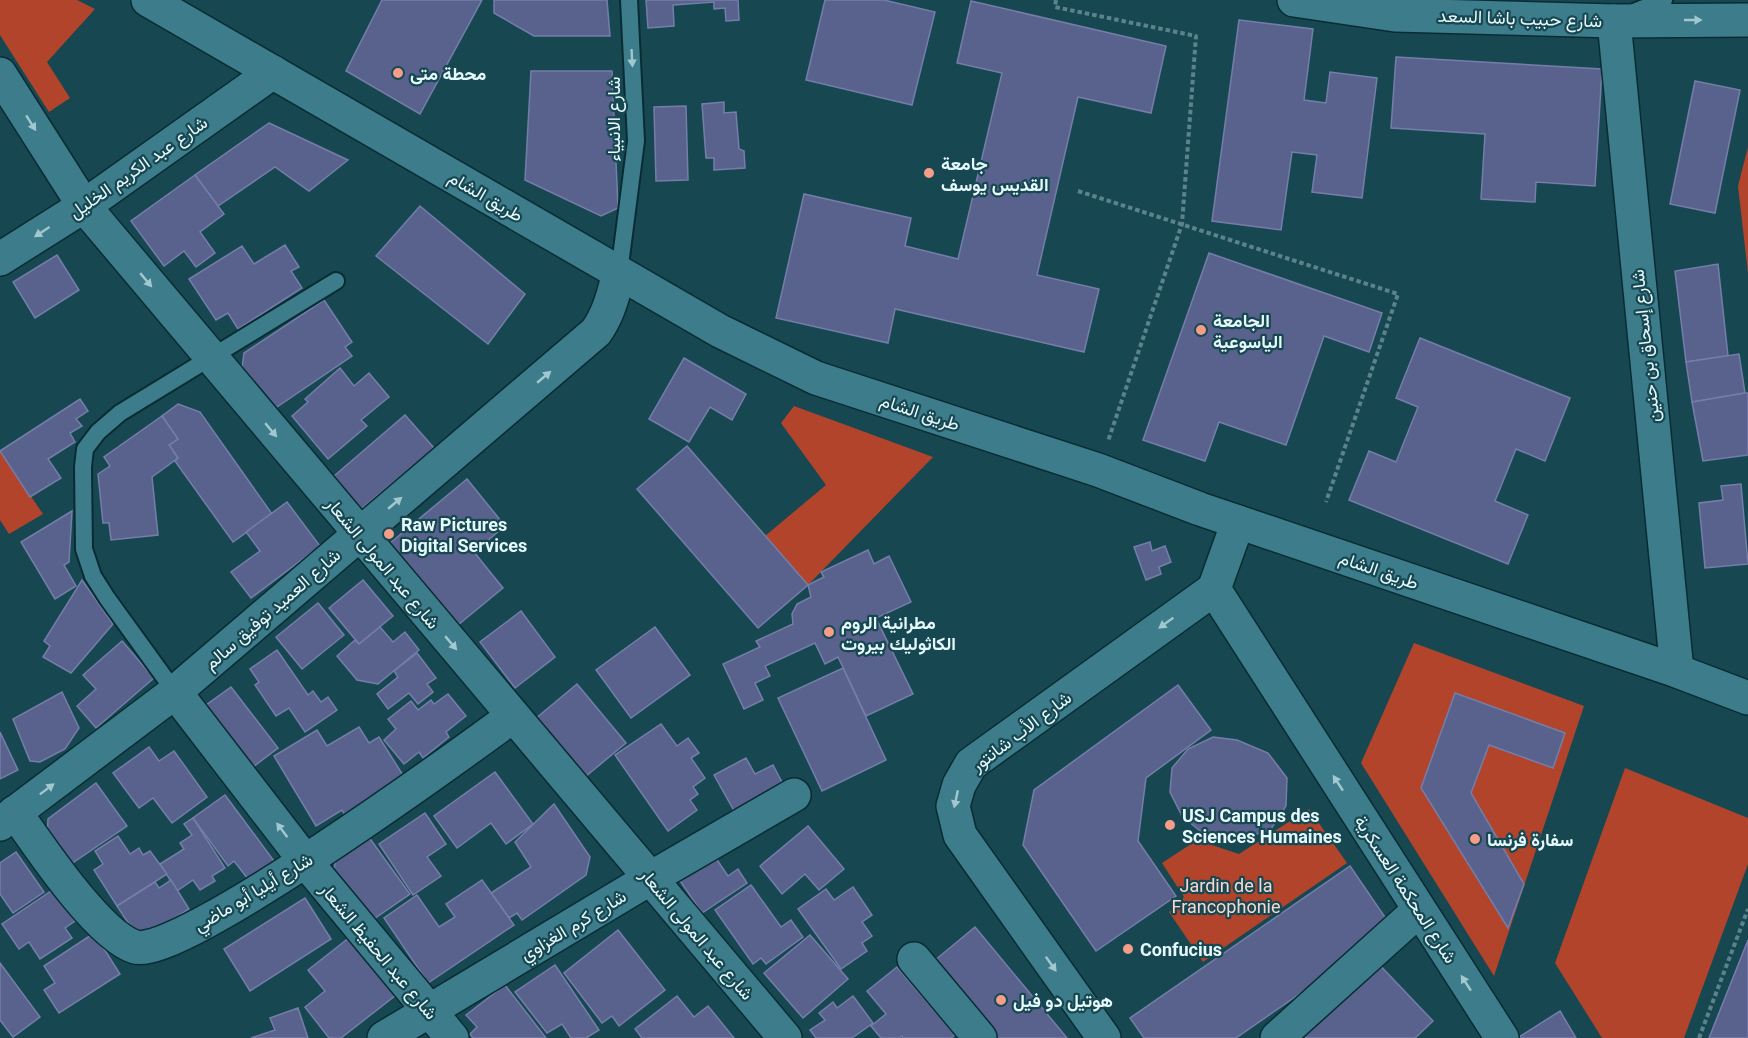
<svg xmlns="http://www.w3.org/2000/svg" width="1748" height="1038" font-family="Roboto,Vazirmatn,sans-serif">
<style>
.green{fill:#b2442b}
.building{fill:#59628c;stroke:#747ea9;stroke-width:1.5}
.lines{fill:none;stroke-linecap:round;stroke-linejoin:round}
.lane-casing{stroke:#092c33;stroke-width:20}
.street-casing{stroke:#092c33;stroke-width:36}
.secondary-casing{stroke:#092c33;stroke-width:36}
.path{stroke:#5c838b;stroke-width:4;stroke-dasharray:4.5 3;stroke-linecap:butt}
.lane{stroke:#3d7c8a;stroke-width:16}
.street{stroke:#3d7c8a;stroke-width:33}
.secondary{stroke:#3d7c8a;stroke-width:33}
.oneway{fill:#a2c7cf}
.poi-dot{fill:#f49e89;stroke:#174852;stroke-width:2}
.labels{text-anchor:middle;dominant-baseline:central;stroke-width:4.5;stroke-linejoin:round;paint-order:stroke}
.street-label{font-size:18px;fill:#e6f9fd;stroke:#174852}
.poi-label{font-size:18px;font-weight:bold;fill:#e6f9fd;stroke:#174852;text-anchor:start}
.park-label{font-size:18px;fill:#f7d9d1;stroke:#174852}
</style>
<rect width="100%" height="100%" fill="#174852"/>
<!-- green -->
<g class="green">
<path d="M0 0H77L95 9 47 62 70 98 49 112 0 35Z"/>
<path d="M1748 147V273L1738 186Z"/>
<path d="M794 406 933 457 808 585 765 536 826 485 781 423Z"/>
<path d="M0 451 43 514 9 534 0 520Z"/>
<path d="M1414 643 1584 706 1494 976 1361 763Z"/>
<path d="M1625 768 1748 818V864L1684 1038H1602L1555 963Z"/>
<path d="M1309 809 1347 863 1203 962 1169 912 1184 897 1162 863 1197 840 1239 854Z"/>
</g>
<!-- building -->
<g class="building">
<path d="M382 0H482L420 114 346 71Z"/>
<path d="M494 0H607L610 36H534L494 13Z"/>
<path d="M646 0H738L739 20 726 21 725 8 714 9V2L673 5 674 26 648 28Z"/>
<path d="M825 0H884L935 12 912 105 806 80Z"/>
<path d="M971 1 1166 46 1151 113 1078 97 1037 275 1099 289 1084 352 895 309 888 343 776 318 804 194 911 218 905 246 958 259 1002 73 957 63Z"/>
<path d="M1239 20 1313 29 1304 100 1326 103 1330 72 1377 78 1362 198 1312 192 1317 155 1292 152 1281 230 1212 221Z"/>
<path d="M1396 57 1602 69 1595 186 1536 182 1535 202 1481 199 1485 134 1391 128Z"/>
<path d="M531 71H612L618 208 601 216 525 180Z"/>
<path d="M1695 81 1740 90 1715 213 1670 204Z"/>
<path d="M724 102V113L736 112 739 149 744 151 745 168 714 170V158H706L702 104Z"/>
<path d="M686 106 688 180 656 181 654 107Z"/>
<path d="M269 123 348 160 309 191 275 167 218 206 195 175Z"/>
<path d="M195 175 224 214 200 232 215 253 196 267 184 251 164 266 131 221Z"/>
<path d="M420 206 525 294 488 344 376 256Z"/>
<path d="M285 245 299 267 291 271 302 288 238 329 228 313 216 320 189 279 242 246 254 264Z"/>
<path d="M1209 253 1382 313 1369 352 1324 336 1286 445 1219 422 1205 461 1143 440Z"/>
<path d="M57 255 79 290 35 318 13 282Z"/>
<path d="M1718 264 1728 356 1686 362 1675 271Z"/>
<path d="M324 300 352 342 345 347 352 356 271 411 242 368 244 353Z"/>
<path d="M1420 338 1570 398 1545 461 1516 449 1495 501 1528 515 1508 564 1349 500 1369 451 1396 462 1418 407 1396 398Z"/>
<path d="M1739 354 1745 393 1692 402 1686 362Z"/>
<path d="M684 358 746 394 732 420 710 407 689 442 649 419Z"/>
<path d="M340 368 354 386 369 373 389 397 361 420 367 426 328 459 292 416 308 402 305 399Z"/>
<path d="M1745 393H1748V455L1703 461 1692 402Z"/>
<path d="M80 399 88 411 76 419 82 426 70 433 75 442 48 459 61 478 30 497 0 451Z"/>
<path d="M178 404 200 412 272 514 233 542 175 461 178 458 169 445 178 439 162 416Z"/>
<path d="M405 415 434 448 361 509 334 476Z"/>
<path d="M162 416 178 439 169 445 178 458 152 477 158 535 111 540 109 523H103L98 474 110 466 104 457Z"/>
<path d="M687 446 808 585 758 628 637 489Z"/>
<path d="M467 479 505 526 474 552 503 588 458 625 390 543Z"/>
<path d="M1741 484 1748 564 1705 568 1699 503 1723 500 1721 486Z"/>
<path d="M287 502 320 546 251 598 231 572 260 551 246 532Z"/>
<path d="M72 511 69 562 64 565 76 586 55 599 21 542Z"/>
<path d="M1150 542 1152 551 1165 546 1171 562 1159 567 1161 574 1146 580 1134 547Z"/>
<path d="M868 550 874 564 889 556 911 602 876 618 913 694 866 716 838 657 825 664 815 643 765 666 770 676 755 683 763 700 744 709 723 664 760 647 756 641 793 624 792 614 797 604 811 597 808 585 824 577 821 572Z"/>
<path d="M82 580 113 624 71 673 43 657 50 646 44 641Z"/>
<path d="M363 580 393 616 359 644 329 608Z"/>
<path d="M318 603 344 635 302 669 276 637Z"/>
<path d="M521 611 555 657 515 688 480 642Z"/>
<path d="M380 627 393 642 405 632 419 650 378 684 357 680 337 656 355 640 359 644Z"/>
<path d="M655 627 690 675 631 718 596 670Z"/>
<path d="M122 641 154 678 96 728 77 706 96 689 83 675Z"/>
<path d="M277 650 308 695 313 691 321 702 328 697 337 710 305 732 289 708 276 716 255 685 259 682 250 669Z"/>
<path d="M417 653 436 678 427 684 433 692 418 704 409 693 388 709 377 694 398 677 394 671Z"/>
<path d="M843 668 886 760 822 791 778 698Z"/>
<path d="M577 684 626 743 585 777 535 719Z"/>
<path d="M1178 685 1211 730 1146 778 1138 841 1176 896 1096 951 1023 845 1034 790Z"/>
<path d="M231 687 278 748 249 770 202 708Z"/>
<path d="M62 692 79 728 65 749 40 762 30 761 13 719Z"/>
<path d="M1455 693 1565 733 1553 768 1489 745 1471 793 1524 884 1508 928 1421 788Z"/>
<path d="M448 694 466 716 446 732 449 737 423 758 419 752 404 764 384 740 396 729 388 719 411 701 418 710 431 700 434 704Z"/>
<path d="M661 724 677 746 688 738 699 753 691 758 705 778 693 787 698 794 690 800 697 810 668 831 615 755Z"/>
<path d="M359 727 369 743 379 737 406 780 346 817 342 810 316 826 274 756 317 730 327 746Z"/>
<path d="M0 732 18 770 0 779Z"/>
<path d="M1213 737 1237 740 1268 753 1287 778 1286 806 1271 829 1238 841 1205 835 1182 816 1170 792 1172 768 1188 749Z"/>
<path d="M149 747 159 761 174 751 207 797 172 823 153 798 139 808 113 773Z"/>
<path d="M746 758 755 774 773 765 786 790 737 816 714 775Z"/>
<path d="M495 772 533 824 506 844 491 823 457 848 434 816Z"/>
<path d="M96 783 127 826 68 866 47 839 48 819Z"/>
<path d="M225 795 274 861 248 879 234 861 228 866 193 818Z"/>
<path d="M554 804 590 857 586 875 522 920 517 913 509 918 491 893 531 867 515 842Z"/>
<path d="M425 813 446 844 427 857 441 876 413 895 379 844Z"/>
<path d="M193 818 225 868 212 876 215 881 200 890 193 880 177 891 160 864 184 849 180 843 192 835 184 824Z"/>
<path d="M808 826 844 869 819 890 805 874 782 894 760 866Z"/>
<path d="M118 836 130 854 139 848 143 855 150 851 167 874 117 906 94 870 103 864 95 851Z"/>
<path d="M368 836 410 894 368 923 333 873 336 859Z"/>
<path d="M711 851 728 876 738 869 747 883 702 913 676 875Z"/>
<path d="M16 852 44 892 13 913 0 894V863Z"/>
<path d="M1350 866 1393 929 1236 1038H1144L1130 1018Z"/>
<path d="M171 880 189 909 140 941 117 906 155 882 159 888Z"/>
<path d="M482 880 514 925 428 983 384 918 417 895 439 927 455 917 446 904Z"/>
<path d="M60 885 81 917 65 928 72 938 40 959 29 942 19 949 2 924Z"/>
<path d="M751 885 781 927 791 920 803 937 766 964 761 958 753 964 715 910Z"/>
<path d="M853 887 872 915 862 922 872 936 862 943 867 951 841 969 798 909 826 889 834 900Z"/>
<path d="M305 898 331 939 250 991 224 949Z"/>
<path d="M975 927 1067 1038H998L934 961Z"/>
<path d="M618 930 665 990 619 1026 612 1016 602 1023 564 973Z"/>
<path d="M94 933 120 974 59 1013 44 990 55 983 44 966Z"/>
<path d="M810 935 848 979 803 1018 764 973Z"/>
<path d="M350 937 396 995 341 1038H329L305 1007 325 991 308 970Z"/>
<path d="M1748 940V1038H1709Z"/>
<path d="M1372 957 1433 1021 1415 1038H1306L1297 1028Z"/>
<path d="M0 963 40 1017 13 1037 0 1020Z"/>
<path d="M555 965 599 1030 586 1038H571L562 1024 547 1033 515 992Z"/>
<path d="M897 967 955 1035 951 1038H903L902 1036 899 1038H881L871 1026 886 1014 867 991Z"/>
<path d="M505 985 546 1038H473L470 1034 477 1027 466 1015Z"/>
<path d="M677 996 694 1017 708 1006 734 1038H642L635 1029Z"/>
<path d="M853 996 873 1023 852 1038H816L810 1030 825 1020 819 1013 833 1002 837 1008Z"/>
<path d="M298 1008 308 1038H251L275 1030 270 1018Z"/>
<path d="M1560 1011 1576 1038H1519V1037Z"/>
</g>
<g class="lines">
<defs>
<g id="lane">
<path d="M1634 12 1664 0"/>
<path d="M619 273 636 141 629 0"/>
<path d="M175 692 107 598 93 576 84 549 83 467 85 449 98 432 120 413 336 281"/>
</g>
<g id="street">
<path d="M1614 21 1677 671"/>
<path d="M0 74 84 206 785 1038"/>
<path d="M0 259 84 206 273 72"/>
<path d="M1214 589 1502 1038"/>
<path d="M1214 589 1238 522"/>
<path d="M175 692 306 862 452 1038"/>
<path d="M15 812C39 846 98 935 135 947 178 961 464 752 513 716"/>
<path d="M0 824 175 692 596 332C609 314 613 295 619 273"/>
<path d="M914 959 980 1038"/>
<path d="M384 1038 649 879 794 795"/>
<path d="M1104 1038 960 835 953 806 959 785 971 764 1214 589"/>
<path d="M1277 1038 1419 910"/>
</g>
<g id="secondary">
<path d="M148 0 720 331 816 378 1098 470 1200 509 1677 671 1748 698"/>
<path d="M1294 0 1395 15 1614 21 1748 20"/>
</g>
</defs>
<!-- lane casing -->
<use href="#lane" class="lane-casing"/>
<!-- street casing -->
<use href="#street" class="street-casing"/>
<!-- secondary casing -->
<use href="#secondary" class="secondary-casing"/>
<!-- path -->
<g class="path">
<path d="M1056 0 1055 7 1196 36 1182 224 1108 441"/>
<path d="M1078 191 1398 294 1326 502"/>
<path d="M1699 1038 1748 909"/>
</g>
<!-- lane -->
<use href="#lane" class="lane"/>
<!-- street -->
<use href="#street" class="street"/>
<!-- secondary -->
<use href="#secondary" class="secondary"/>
</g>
<!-- one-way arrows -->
<defs><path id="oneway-solid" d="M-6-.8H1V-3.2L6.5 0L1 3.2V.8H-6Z" transform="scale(1.5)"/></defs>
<g class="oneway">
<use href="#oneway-solid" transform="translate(1693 20)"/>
<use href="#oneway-solid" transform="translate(632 58) rotate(87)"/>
<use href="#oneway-solid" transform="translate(31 123) rotate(58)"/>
<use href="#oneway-solid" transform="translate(42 232) rotate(147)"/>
<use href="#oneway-solid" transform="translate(146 280) rotate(50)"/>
<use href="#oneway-solid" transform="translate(544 377) rotate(-40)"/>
<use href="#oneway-solid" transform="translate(271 430) rotate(50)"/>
<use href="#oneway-solid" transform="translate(395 503) rotate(-40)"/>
<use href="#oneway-solid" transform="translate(1166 623) rotate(144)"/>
<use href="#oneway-solid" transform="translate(451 643) rotate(50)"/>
<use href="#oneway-solid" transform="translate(1338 783) rotate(-123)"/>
<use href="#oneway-solid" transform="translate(47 789) rotate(-37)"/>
<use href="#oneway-solid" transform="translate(956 799) rotate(102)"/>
<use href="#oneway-solid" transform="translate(282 830) rotate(-127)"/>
<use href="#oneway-solid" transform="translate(1051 964) rotate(55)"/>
<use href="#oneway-solid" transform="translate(1466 983) rotate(-123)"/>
</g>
<!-- markers -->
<g class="poi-dot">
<circle cx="398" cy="73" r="6"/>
<circle cx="929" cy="173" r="6"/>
<circle cx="1201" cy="330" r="6"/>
<circle cx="389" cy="534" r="6"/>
<circle cx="829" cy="632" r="6"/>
<circle cx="1170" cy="825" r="6"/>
<circle cx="1475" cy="839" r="6"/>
<circle cx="1128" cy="949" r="6"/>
<circle cx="1001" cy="1000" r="6"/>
</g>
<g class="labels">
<!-- street labels -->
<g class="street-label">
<text transform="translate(1520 18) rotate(2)">شارع حبيب باشا السعد</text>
<text transform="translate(613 119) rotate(-90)">شارع الانبياء</text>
<text transform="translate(138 167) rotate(-35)">شارع عبد الكريم الخليل</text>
<text transform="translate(486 196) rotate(30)">طريق الشام</text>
<text transform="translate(1645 346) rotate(-96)">شارع إسحاق بن حنين</text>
<text transform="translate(920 412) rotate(18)">طريق الشام</text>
<text transform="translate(383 563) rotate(50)">شارع عبد المولى الشعار</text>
<text transform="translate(1379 570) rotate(19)">طريق الشام</text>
<text transform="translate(272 609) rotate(-41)">شارع العميد توفيق سالم</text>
<text transform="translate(1021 731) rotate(-37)">شارع الأب شانتور</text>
<text transform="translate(1406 889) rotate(57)">شارع المحكمة العسكرية</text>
<text transform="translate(253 892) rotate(-31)">شارع أيليا أبو ماضي</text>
<text transform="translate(573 925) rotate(-31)">شارع كرم الغزاوي</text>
<text transform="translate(697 934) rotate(50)">شارع عبد المولى الشعار</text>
<text transform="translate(379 951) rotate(50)">شارع عبد الحفيظ الشعار</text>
</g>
<!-- poi labels -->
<g class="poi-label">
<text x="410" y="73">محطة متى</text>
<text x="941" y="163">جامعة<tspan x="941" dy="21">القديس يوسف</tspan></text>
<text x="1213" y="320">الجامعة<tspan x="1213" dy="21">الياسوعية</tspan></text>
<text x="401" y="524">Raw Pictures<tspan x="401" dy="21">Digital Services</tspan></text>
<text x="841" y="622">مطرانية الروم<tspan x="841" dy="21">الكاثوليك بيروت</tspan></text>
<text x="1182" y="815">USJ Campus des<tspan x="1182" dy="21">Sciences Humaines</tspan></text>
<text x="1487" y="839">سفارة فرنسا</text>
<text x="1140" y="949">Confucius</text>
<text x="1013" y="1000">هوتيل دو فيل</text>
</g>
<!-- park labels -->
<g class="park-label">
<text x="1226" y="885">Jardin de la<tspan x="1226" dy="21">Francophonie</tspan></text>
</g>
</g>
</svg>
